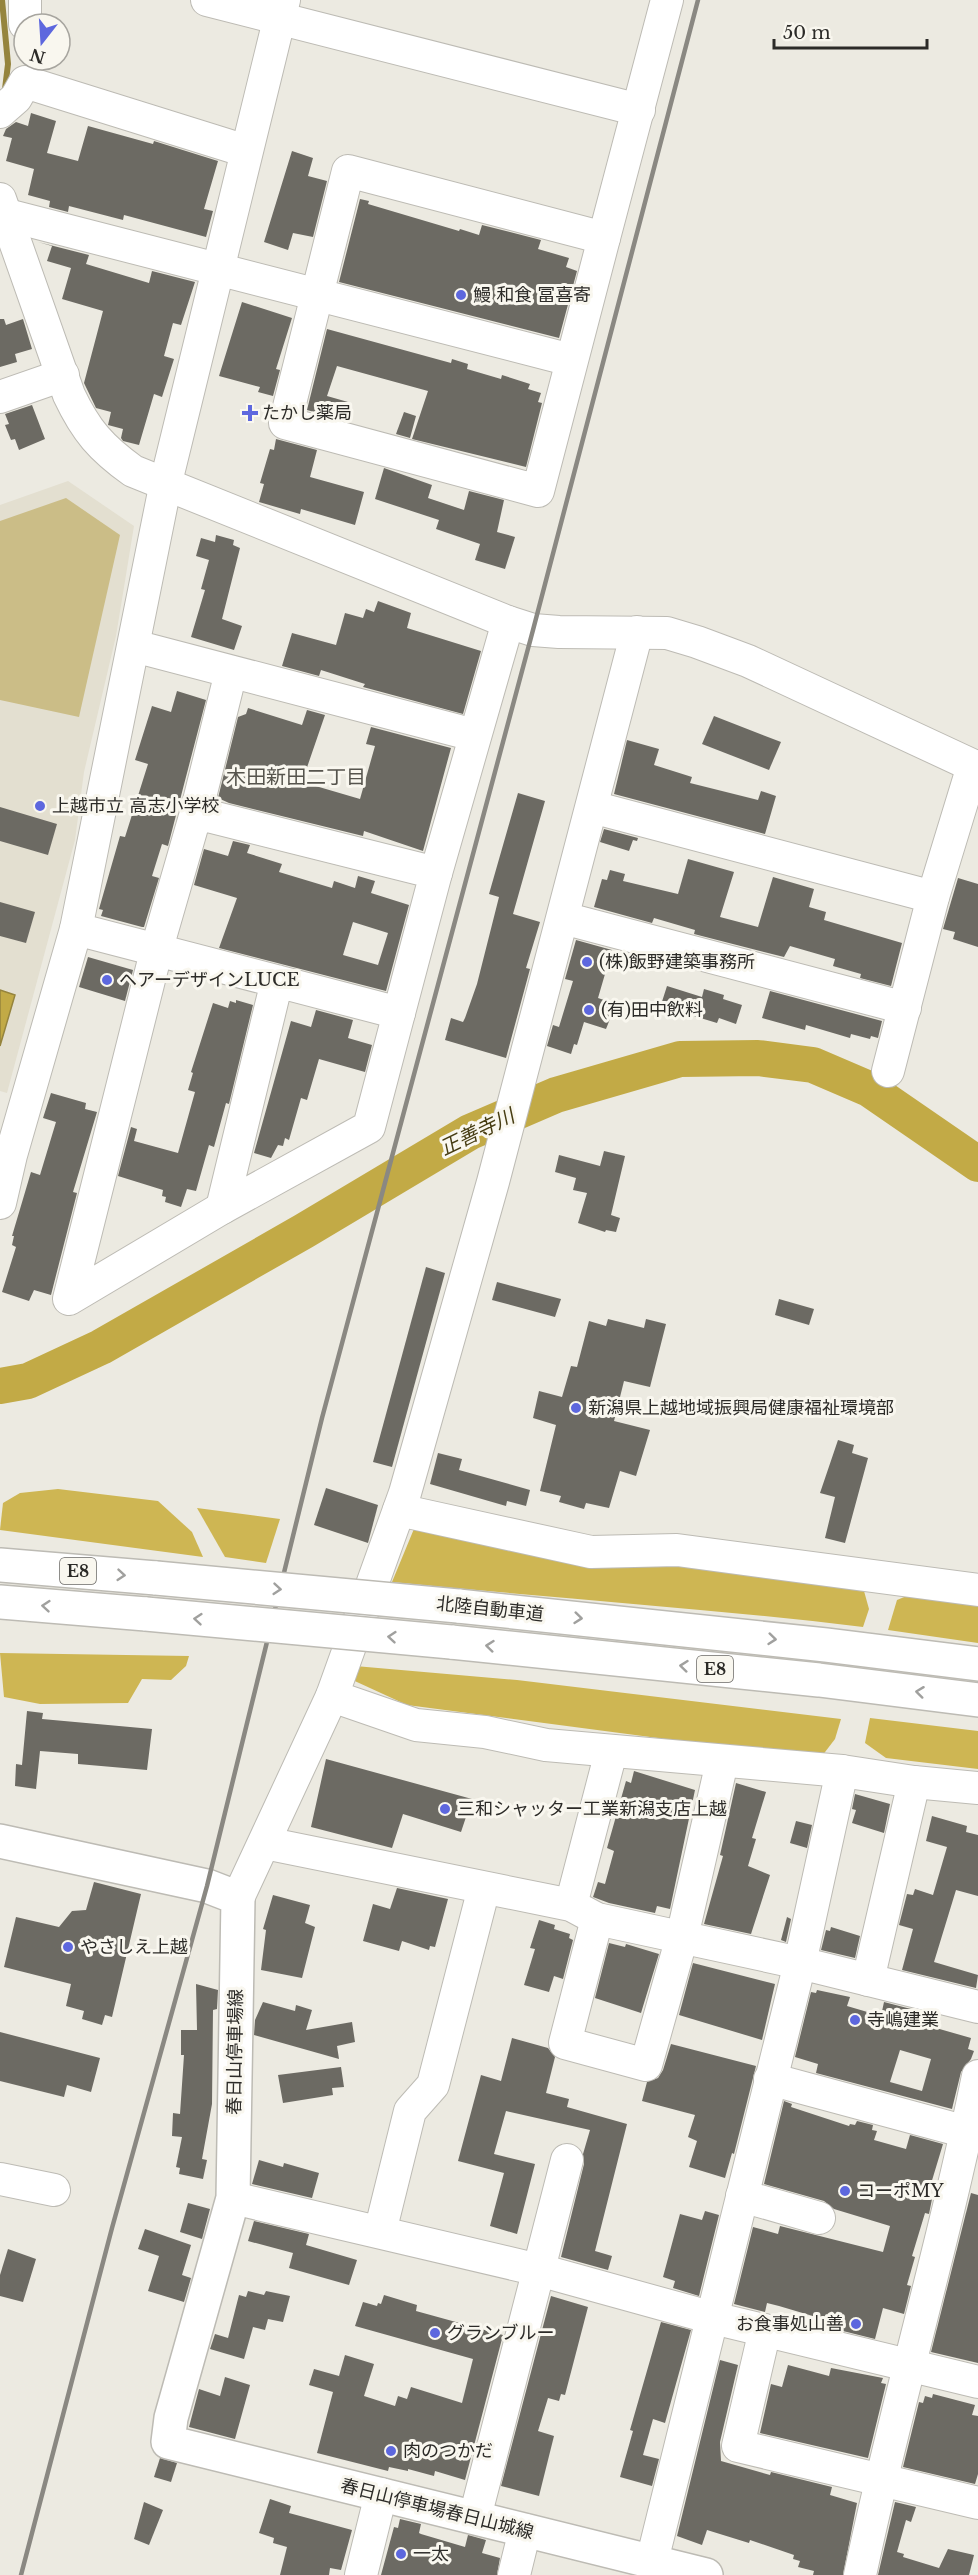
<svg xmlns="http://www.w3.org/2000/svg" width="978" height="2575" font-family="'Libre Baskerville','Noto Sans JP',serif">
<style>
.built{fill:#e3dfd0}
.green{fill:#cbbd87}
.forest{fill:#ceb653}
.water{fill:#c2aa46;stroke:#95843d;stroke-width:1.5}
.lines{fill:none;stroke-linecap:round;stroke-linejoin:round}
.stream{stroke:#95843d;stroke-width:6}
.river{stroke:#c2aa46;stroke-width:36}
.building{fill:#6c6a63;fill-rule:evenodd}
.minor-casing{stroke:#bdbbb4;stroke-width:34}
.major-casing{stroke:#bdbbb4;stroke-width:36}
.highway-casing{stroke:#bdbbb4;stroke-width:36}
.minor{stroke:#fff;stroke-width:32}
.major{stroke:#fff;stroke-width:33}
.highway{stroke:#fff;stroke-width:33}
.rail{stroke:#8a8882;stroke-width:4.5}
.highway-bridge-casing{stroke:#bdbbb4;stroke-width:36;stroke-linecap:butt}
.highway-bridge{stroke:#fff;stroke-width:33}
.oneway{stroke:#a0a09e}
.poi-dot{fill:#5d67de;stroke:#f9f7ef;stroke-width:2}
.labels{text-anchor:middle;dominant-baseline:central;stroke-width:6;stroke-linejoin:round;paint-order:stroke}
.shield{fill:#f9f7ef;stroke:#6a6864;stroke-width:1.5}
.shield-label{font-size:16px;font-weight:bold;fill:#2c2b28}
.poi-label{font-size:18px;fill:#2c2b28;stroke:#f9f7ef;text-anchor:start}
.street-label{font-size:18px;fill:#2c2b28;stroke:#f9f7ef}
.neighbourhood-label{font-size:20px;fill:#56544d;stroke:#f9f7ef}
.water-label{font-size:20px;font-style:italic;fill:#473d13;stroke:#f9f7ef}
</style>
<rect width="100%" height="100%" fill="#eceae1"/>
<!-- built -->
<path class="built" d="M68 481 134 526 116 636 84 772 75 840 7 1093 0 1091V505Z"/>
<!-- green -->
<path class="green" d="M66 498 120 535 79 717 0 700V521Z"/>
<!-- forest -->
<g class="forest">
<path d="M58 1489 158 1501 192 1532 203 1557 0 1530 3 1503 20 1493Z"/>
<path d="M197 1508 280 1519 266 1563 225 1557Z"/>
<path d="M416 1524 698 1563 864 1591 869 1609 863 1627C707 1608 549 1598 392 1582Z"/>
<path d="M919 1591 978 1599V1643L888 1630 897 1600Z"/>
<path d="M0 1653 189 1656 186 1666 171 1680 142 1679 128 1703 40 1704 4 1697Z"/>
<path d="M355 1666 517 1680 841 1719 835 1739 822 1756 803 1757 407 1705 346 1677Z"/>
<path d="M870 1718 978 1731V1769L886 1758 865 1743Z"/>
</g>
<!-- water -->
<path class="water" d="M0 990 15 995 0 1046Z"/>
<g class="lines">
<!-- stream -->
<path class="stream" d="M2 0 8 64 5 89"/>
<!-- river -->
<path class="river" d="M0 1386 28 1381 101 1347 304 1231 470 1132 556 1095 680 1059 758 1058 813 1065 869 1089 978 1164"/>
</g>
<!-- building -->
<g class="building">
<path d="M31 113 56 121 47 153 78 161 88 126 153 144 154 141 218 161 204 209 213 211 206 237 124 215 123 220 69 206 68 212 49 207 50 201 28 195 34 169 6 161 12 138 3 136 6 129 16 122 28 126Z"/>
<path d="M292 151 313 158 308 176 327 181 313 237 293 233 288 250 264 242Z"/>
<path d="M360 199 369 201 368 204 459 231 460 229 479 235 482 225 541 240 538 249 569 258 566 267 577 271 559 338 339 282Z"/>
<path d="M38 242 89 255 86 264 149 283 152 271 195 282 181 325 173 323 164 356 174 359 162 397 154 394 139 445 123 441 121 438 123 429 108 425 111 412 96 408 84 383 103 311 62 299 71 268 47 261 52 246Z"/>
<path d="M242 302 292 318 276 369 280 370 273 396 258 392 260 387 219 376Z"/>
<path d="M0 319H4L6 325 23 319 32 349 15 354 17 362 0 367Z"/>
<path d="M327 329 451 363 452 359 468 364 467 369 501 379 502 375 530 384 528 389 541 393 538 402 542 403 526 467 412 439 428 391 337 366 327 396 348 402 343 420 307 410Z"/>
<path d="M32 405 45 439 19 450 15 439 11 440 5 425 9 424 5 414Z"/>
<path d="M404 412 416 416 410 438 396 434Z"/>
<path d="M276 439 317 450 310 477 364 492 355 525 301 509 300 514 259 502 264 484 260 483 270 449 274 450Z"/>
<path d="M384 468 432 485 428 498 464 510 469 491 504 500 497 532 515 537 505 569 475 560 480 544 436 529 439 520 375 499Z"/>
<path d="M216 535 234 540 233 545 240 548 222 619 242 626 234 650 191 637 205 590 201 589 209 560 196 556 201 538 215 542Z"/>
<path d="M378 601 411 613 407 628 481 651 463 714 363 687 365 684 321 670 319 676 282 666 292 633 336 645 345 613 363 618 366 609 374 612Z"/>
<path d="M177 691 206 700 168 846 162 844 152 876 159 878 144 927H142L101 916 103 910 99 909 120 836 125 837 148 764 135 760 152 706 171 712Z"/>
<path d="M248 708 302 725 307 710 325 715 302 782 360 799 375 746 366 744 371 727 451 748 423 851 364 831 363 836 229 803 218 798 238 717 246 714Z"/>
<path d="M714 716 781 742 769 770 702 744Z"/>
<path d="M627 740 659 749 654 765 692 777 690 783 758 800 761 791 776 796 765 834 614 794Z"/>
<path d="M518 793 545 801 513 914 540 922 526 968 530 969 506 1058 445 1040 451 1018 463 1022 465 1018 477 984 499 897 489 894Z"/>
<path d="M0 807 57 824 48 855 0 841Z"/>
<path d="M604 829 638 838 637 841 633 840 629 851 600 842Z"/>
<path d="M233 841 250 845 247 853 282 864 279 872 332 888 334 881 355 888 358 876 375 881 371 893 409 905 386 991 219 948 237 898 194 885 204 849 228 856ZM353 922 388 933 378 965 343 955Z"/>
<path d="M688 859 734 872 720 917 758 927 773 877 814 889 809 907 826 912 824 920 902 943 891 986 860 978 861 974 833 966 835 959 790 946 784 957 694 934 695 930 654 918 652 923 594 907 602 879 607 880 610 870 625 874 623 881 678 894Z"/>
<path d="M958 878 978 884V947L953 939 955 932 943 929Z"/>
<path d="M0 902 35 912 26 943 0 936Z"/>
<path d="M576 940 612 950 598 998 616 1004 606 1029 584 1022 577 1045 574 1044 571 1054 547 1046 553 1025 559 1027 573 981 565 979Z"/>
<path d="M88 957 133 970 125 1001 79 987Z"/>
<path d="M667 986 702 997 704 989 724 995 723 999 742 1005 736 1024 719 1018 717 1023 684 1013 682 1018 659 1011Z"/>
<path d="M770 991 882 1021 878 1038 871 1036 870 1039 851 1034 850 1038 806 1025 805 1030 762 1018Z"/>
<path d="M236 1000 253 1005 229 1104 226 1103 214 1147 209 1145 196 1191 187 1189 181 1207 165 1202 166 1197 162 1196 163 1190 118 1176 131 1127 137 1129 134 1141 178 1153 195 1092 188 1090 193 1073 191 1072 213 1003 228 1008 230 1001 236 1003Z"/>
<path d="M316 1010 353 1020 348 1038 372 1045 365 1072 319 1059 307 1100 301 1098 289 1140 285 1138 283 1146 278 1145 271 1158 254 1153 291 1021 311 1027Z"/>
<path d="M51 1093 86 1103 85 1109 97 1112 73 1192 77 1193 51 1295 34 1290 29 1301 2 1292 16 1247 12 1245 14 1236H12L31 1172 40 1175 56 1122 43 1118Z"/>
<path d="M604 1151 625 1156 611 1215 620 1218 616 1232 606 1230 605 1232 578 1223 587 1193 573 1190 576 1178 555 1172 559 1155 600 1166Z"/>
<path d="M426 1267 445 1273 392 1467 373 1462Z"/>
<path d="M497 1282 561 1299 555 1317 492 1300Z"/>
<path d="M779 1299 814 1309 809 1325 775 1315Z"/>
<path d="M608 1319 644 1328 646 1319 666 1324 650 1387 624 1381 614 1421 650 1430 636 1476 620 1471 609 1508 586 1503 584 1509 559 1502 561 1496 540 1491 556 1425 533 1418 539 1391 562 1397 571 1366 577 1367 589 1321 606 1326Z"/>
<path d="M838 1440 854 1445 852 1453 868 1458 845 1543 825 1538 835 1497 820 1493Z"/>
<path d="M438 1453 462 1459 459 1470 530 1490 526 1506 507 1501 506 1506 430 1484Z"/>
<path d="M326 1488 378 1505 368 1543 314 1525Z"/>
<path d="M27 1711 43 1713 42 1719 152 1729 147 1770 78 1764V1754L40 1751 36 1789 15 1786 16 1764 22 1765Z"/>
<path d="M326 1759 472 1799 461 1832 403 1814 392 1848 311 1827Z"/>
<path d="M634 1771 695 1790 670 1909 657 1906 655 1913 609 1903 593 1897 598 1882 605 1884 614 1851 607 1848 626 1781 631 1783Z"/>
<path d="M736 1783 766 1792 752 1838 756 1839 748 1866 770 1875 751 1934 704 1924 723 1856 720 1855Z"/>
<path d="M855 1794 890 1804 884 1833 852 1823 856 1810 852 1809Z"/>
<path d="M932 1816 967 1826 966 1832 978 1835V1896L956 1890 934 1962 978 1975 976 1988 902 1970 913 1929 899 1925 907 1894 913 1895 915 1889 933 1895 947 1847 926 1841Z"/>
<path d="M796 1821 812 1825 807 1848 790 1843Z"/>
<path d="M94 1882 141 1894 112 2017 105 2015 102 2025 82 2019 84 2011 66 2006 71 1984 4 1967 16 1917 59 1927 72 1911 86 1910Z"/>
<path d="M397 1888 448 1899 435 1947 430 1946 429 1950 402 1941 399 1951 363 1941 373 1904 390 1909Z"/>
<path d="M273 1895 310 1905 305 1923 315 1927 302 1978 261 1970 266 1930 263 1929Z"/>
<path d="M787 1917 791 1919 786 1942 781 1940Z"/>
<path d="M539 1920 555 1925 554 1929 570 1934 569 1938 573 1940 563 1979 554 1976 549 1992 524 1985 535 1949 530 1948Z"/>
<path d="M831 1927 860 1936 855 1958 821 1950 826 1930 830 1931Z"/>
<path d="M609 1943 625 1947 626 1944 659 1954 641 2013 595 1998Z"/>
<path d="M693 1963 775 1984 762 2040 679 2015Z"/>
<path d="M196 1984 218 1990 217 2009 213 2010 212 2104 202 2159 207 2160 203 2179 179 2174 180 2168 176 2167 182 2137 172 2136 173 2113 180 2114 184 2055H181V2030H197Z"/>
<path d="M817 1990 850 1997 847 2006 881 2016 884 2002 911 2009 908 2020 971 2038 968 2049 974 2051 971 2059 961 2072 952 2109 816 2073 818 2064 795 2057 811 1992 816 1993ZM900 2050 931 2059 922 2091 890 2082Z"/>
<path d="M263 2002 295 2011 296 2005 312 2010 306 2030 352 2022 355 2042 337 2046 339 2059 254 2035 255 2020Z"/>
<path d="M0 2032 100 2058 91 2092 67 2085 64 2097 0 2081Z"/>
<path d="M512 2038 548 2048 555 2057 546 2093 569 2099 567 2107 627 2124 595 2251 612 2256 608 2270 561 2257 584 2164 583 2154 590 2130 506 2111 494 2154 535 2164 517 2234 490 2226 504 2173 458 2161 481 2075 501 2081Z"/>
<path d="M671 2044 756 2066 734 2154 732 2153 725 2178 689 2167 697 2141 688 2137 695 2115 642 2101 647 2082 658 2078 663 2070Z"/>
<path d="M341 2067 344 2087 332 2088 333 2095 283 2103 278 2075Z"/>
<path d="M784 2101 792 2104 791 2107 849 2126 850 2124 855 2125 857 2121 873 2125 872 2130 877 2131 874 2140 906 2149 910 2135 943 2144 927 2197 932 2199 929 2214 925 2213 912 2256 915 2257 907 2285 911 2286 904 2314 883 2308 875 2339 831 2328 833 2322 779 2306 767 2303 765 2312 734 2304 753 2227 778 2234 780 2226 883 2252 890 2226 834 2209 824 2201 764 2184Z"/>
<path d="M259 2160 283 2167 284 2163 319 2173 312 2198 252 2184Z"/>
<path d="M971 2193 978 2195V2363L931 2352Z"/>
<path d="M188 2203 210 2209 202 2239 180 2232Z"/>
<path d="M705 2211 719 2215 699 2296 673 2288 675 2281 663 2277 680 2214 702 2220Z"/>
<path d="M254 2221 309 2234 306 2245 357 2260 349 2285 289 2268 293 2253 248 2241Z"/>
<path d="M145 2229 191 2245 182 2275 191 2278 184 2302 148 2291 159 2256 138 2249Z"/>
<path d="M8 2249 36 2259 23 2302 0 2296V2275Z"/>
<path d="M248 2291 264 2295 266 2291 290 2296 283 2322 268 2319 265 2330 253 2327 244 2359 210 2349 215 2334 228 2338 239 2295 246 2297Z"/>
<path d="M384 2295 417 2305 416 2311 503 2335 465 2480 435 2471 434 2476 408 2469V2471L389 2467 388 2471 317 2453 333 2392 309 2385 314 2369 339 2376 345 2355 374 2364 364 2396 395 2406 398 2396 407 2399 411 2387 462 2403 473 2359 355 2326 363 2302 377 2306 378 2303 381 2304Z"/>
<path d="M551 2296 588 2307 565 2395 561 2394 559 2401 548 2398 538 2431 554 2436 539 2496 501 2486Z"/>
<path d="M661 2322 691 2330 665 2423 653 2419 643 2455 659 2459 652 2486 620 2477 633 2431 630 2430Z"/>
<path d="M720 2360 738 2365 720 2442 721 2461 770 2475 771 2472 832 2487 830 2495 857 2503 843 2575H813L814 2571 798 2567 800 2561 793 2559 794 2555 750 2540 749 2543 707 2530 702 2545 677 2536Z"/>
<path d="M788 2365 829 2376 831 2368 883 2378 881 2383 886 2384 868 2458 760 2433 771 2384 782 2387Z"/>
<path d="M225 2377 250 2385 235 2439 189 2427 199 2389 220 2396Z"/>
<path d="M933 2394 975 2405 972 2415 978 2416V2474L975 2484 903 2467 919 2402 923 2403 925 2396 932 2398Z"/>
<path d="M160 2458 177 2463 171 2482 154 2477Z"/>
<path d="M270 2499 291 2506 289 2513 352 2530 341 2570 330 2568 329 2575H280L287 2547 273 2543 274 2538 259 2533Z"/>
<path d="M144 2502 163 2510 149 2545 134 2539Z"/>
<path d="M895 2502 916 2507 911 2522 906 2520 897 2552 904 2554 903 2557 939 2568 948 2549 974 2555 969 2575H878Z"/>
<path d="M400 2519 421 2524 419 2533 421 2534 465 2547 468 2535 486 2540 482 2553 500 2558 497 2575H381L394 2527 398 2528Z"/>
</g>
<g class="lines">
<defs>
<g id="minor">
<path d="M25 0V24"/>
<path d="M207 0 639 110"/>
<path d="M0 112 16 98 25 82 246 151"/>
<path d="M348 171 604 238 538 491 285 423Z"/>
<path d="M0 199 69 395C86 431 101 448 133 471L508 622 533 630 559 632 667 633 697 642 748 661 978 768"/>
<path d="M7 215 571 360"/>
<path d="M604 238 667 0"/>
<path d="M0 397 63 375"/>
<path d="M134 646 474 735"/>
<path d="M592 807 933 897"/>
<path d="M196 813 231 672"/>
<path d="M436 873 508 622"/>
<path d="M563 918 905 1008"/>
<path d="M76 929 399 1013 369 1127 222 1208 277 981"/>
<path d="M888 1071 933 897 973 766"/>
<path d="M0 1203 11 1155 76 929 166 482 284 0"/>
<path d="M222 1208 69 1299 157 948 196 813 436 873 399 1013"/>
<path d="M399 1510 591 1552 677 1550 978 1590"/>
<path d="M332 1696 416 1725 485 1732 546 1745 842 1771 914 1782 978 1788"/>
<path d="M265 1843 571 1905 597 1919 800 1963 978 2007"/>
<path d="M238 1898 332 1696 405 1493 493 1182 637 632"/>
<path d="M571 1905 611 1752"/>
<path d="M597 1919 565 2043 646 2065 682 1937 722 1762"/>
<path d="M868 1980 914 1782"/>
<path d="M770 2079 978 2135"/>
<path d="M0 2179 54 2190"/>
<path d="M742 2196 819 2218"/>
<path d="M233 2198 539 2270 713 2318 978 2382"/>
<path d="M380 2232 410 2111 433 2085 484 1888"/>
<path d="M765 2330 738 2446 978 2503"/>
<path d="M475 2517 567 2160"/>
<path d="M652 2561 800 1963 842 1771"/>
<path d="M361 2575 381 2494"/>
<path d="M514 2575 525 2530"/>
<path d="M860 2575C895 2408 944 2244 978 2076"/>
</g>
<path id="major" d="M0 1841 207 1886 238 1898 233 2198 171 2418 168 2442 706 2575"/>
<g id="highway">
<path d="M0 1565 156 1578"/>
<path d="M0 1602 146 1614"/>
<path d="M458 1606 826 1645 978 1664"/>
<path d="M451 1642 819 1680 978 1700"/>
</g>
</defs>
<!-- minor casing -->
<use href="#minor" class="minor-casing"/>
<!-- major casing -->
<use href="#major" class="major-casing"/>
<!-- highway casing -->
<use href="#highway" class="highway-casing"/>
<!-- minor -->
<use href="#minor" class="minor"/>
<!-- major -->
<use href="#major" class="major"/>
<!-- highway -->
<use href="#highway" class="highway"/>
<!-- rail -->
<path class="rail" d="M21 2575 112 2228 207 1886 322 1418 533 630 698 0"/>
<defs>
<g id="highway-bridge">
<path d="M156 1578 458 1606"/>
<path d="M146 1614 451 1642"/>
</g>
</defs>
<!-- highway-bridge casing -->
<use href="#highway-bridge" class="highway-bridge-casing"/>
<!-- highway-bridge -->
<use href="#highway-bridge" class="highway-bridge"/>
</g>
<!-- one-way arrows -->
<defs><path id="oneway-chevron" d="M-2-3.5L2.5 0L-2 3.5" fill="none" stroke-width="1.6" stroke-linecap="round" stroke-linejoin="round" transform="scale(1.5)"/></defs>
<g class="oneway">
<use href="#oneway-chevron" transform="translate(121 1575) rotate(5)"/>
<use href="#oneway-chevron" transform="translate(277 1589) rotate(5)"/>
<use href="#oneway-chevron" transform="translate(46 1606) rotate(-175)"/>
<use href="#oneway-chevron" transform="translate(578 1618) rotate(6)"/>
<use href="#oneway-chevron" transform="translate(198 1619) rotate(-175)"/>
<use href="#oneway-chevron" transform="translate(392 1637) rotate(-175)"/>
<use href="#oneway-chevron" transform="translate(772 1639) rotate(6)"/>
<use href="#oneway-chevron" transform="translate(490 1646) rotate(-174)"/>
<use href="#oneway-chevron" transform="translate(684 1666) rotate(-174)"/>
<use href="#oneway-chevron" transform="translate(920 1692) rotate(-173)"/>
</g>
<!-- markers -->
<g class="poi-dot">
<circle cx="461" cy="295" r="6"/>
<path d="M247 404h6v6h6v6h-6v6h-6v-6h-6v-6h6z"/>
<circle cx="40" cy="806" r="6"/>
<circle cx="587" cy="962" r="6"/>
<circle cx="107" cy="980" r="6"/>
<circle cx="589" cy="1010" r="6"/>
<circle cx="576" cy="1408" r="6"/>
<circle cx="445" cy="1809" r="6"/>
<circle cx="68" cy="1947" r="6"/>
<circle cx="855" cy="2020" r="6"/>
<circle cx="845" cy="2191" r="6"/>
<circle cx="856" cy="2324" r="6"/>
<circle cx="435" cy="2333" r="6"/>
<circle cx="391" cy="2451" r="6"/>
<circle cx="401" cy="2554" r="6"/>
</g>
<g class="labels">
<!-- shield labels -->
<g class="shield">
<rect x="60" y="1558" width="36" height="26" rx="4.5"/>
<rect x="697" y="1656" width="36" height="26" rx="4.5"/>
</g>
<g class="shield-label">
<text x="78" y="1571">E8</text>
<text x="715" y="1669">E8</text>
</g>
<!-- poi labels -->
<g class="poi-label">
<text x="473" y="295">鰻 和食 冨喜寄</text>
<text x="262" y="413">たかし薬局</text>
<text x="52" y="806">上越市立 高志小学校</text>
<text x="599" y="962">(株)飯野建築事務所</text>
<text x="119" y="980">ヘアーデザインLUCE</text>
<text x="601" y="1010">(有)田中飲料</text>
<text x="588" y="1408">新潟県上越地域振興局健康福祉環境部</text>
<text x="457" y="1809">三和シャッター工業新潟支店上越</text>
<text x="80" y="1947">やさしえ上越</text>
<text x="867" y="2020">寺嶋建業</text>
<text x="857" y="2191">コーポMY</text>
<text x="844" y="2324" text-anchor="end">お食事処山善</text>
<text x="447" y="2333">グランブルー</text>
<text x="403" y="2451">肉のつかだ</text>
<text x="413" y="2554">一太</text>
</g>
<!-- street labels -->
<g class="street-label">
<text transform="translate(490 1609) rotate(6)">北陸自動車道</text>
<text transform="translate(235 2052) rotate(-89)">春日山停車場線</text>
<text transform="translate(437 2509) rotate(14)">春日山停車場春日山城線</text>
</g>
<!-- neighbourhood labels -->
<g class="neighbourhood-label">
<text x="296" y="777">木田新田二丁目</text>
</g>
<!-- water labels -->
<g class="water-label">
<text transform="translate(477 1132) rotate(-26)">正善寺川</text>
</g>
</g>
<!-- north arrow -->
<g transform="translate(42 42) rotate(197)"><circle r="28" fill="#f9f7ef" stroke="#a7a59f" stroke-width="1.5"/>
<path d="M0-4.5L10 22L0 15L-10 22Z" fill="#5d67de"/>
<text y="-9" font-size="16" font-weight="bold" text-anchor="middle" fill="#2c2b28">N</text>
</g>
<!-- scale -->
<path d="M774 39v9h153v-9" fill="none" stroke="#2c2b28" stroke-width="3"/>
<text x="783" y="39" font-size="18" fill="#2c2b28" stroke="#f9f7ef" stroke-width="4.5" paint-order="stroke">50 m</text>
</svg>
